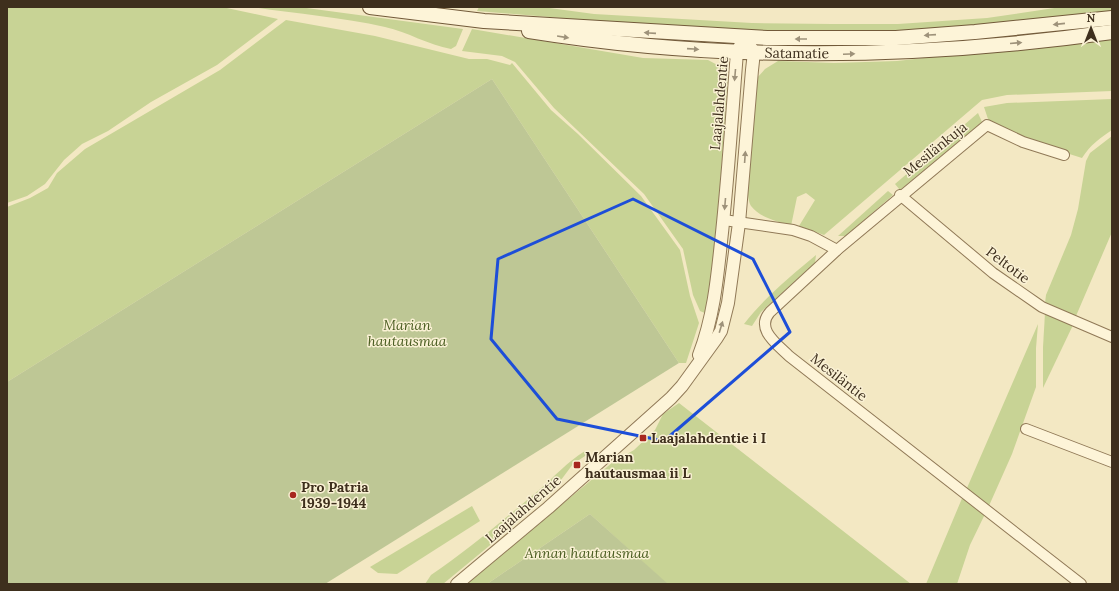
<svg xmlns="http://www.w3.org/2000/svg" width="1119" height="591" font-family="Lora,serif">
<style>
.green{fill:#c8d395}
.cemetery{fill:#bec795}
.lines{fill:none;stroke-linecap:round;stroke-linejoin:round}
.minor-casing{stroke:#907957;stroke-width:12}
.tertiary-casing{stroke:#907957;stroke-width:14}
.secondary-casing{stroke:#725a3a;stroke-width:16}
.minor{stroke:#fdf4d8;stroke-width:10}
.tertiary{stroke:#fdf4d8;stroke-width:12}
.secondary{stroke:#fdf4d8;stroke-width:14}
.oneway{fill:#9e927a}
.marked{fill:none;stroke:#1d4ed8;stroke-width:3;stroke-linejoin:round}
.poi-dot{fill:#a7271f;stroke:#faf1d4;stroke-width:1.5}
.labels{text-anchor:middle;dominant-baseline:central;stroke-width:3;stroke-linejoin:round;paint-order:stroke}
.street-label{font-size:14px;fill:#3e2f1d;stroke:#faf1d4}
.park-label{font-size:14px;font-style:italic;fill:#4a5d21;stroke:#faf1d4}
.poi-label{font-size:14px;font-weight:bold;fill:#3e2f1d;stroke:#faf1d4;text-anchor:start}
</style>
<rect width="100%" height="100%" fill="#f3e8c3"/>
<!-- green -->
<g class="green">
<path d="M7 7H222L278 19 217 65 151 102 108 131 82 144 64 160 45 184 27 196 7 203Z"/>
<path d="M252 7H299L463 29 456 46 451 49C428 45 408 32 385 27 341 17 296 14 252 7Z"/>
<path d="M479 7H542L594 14 752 23 832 24H898L987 18 1061 7H1112V11L896 33 833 34 669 27 477 11Z"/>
<path d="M286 20 375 36 469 59H487L510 65 512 63 551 110 578 134 641 196 680 250 690 296 699 323 686 363H679L492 79 7 382V207L30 198 48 188 57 173 85 149 220 70Z"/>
<path d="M472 29 643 58 708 60 723 68 728 76 718 215 707 314 700 311 693 295 683 249 644 194 554 108 515 62 502 56 462 51Z"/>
<path d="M1112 37V91L1007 95 982 100 824 235 799 226 815 200 806 193 797 197 791 226C778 221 760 218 751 206 741 192 755 100 757 78L765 69 778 61 834 63 897 61Z"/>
<path d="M1112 99V130C1100 138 1090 145 1082 158L1041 145 989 122 984 107 1007 103Z"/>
<path d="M978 113 982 122 900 190 895 184Z"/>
<path d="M1112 136V232L1076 316 1045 303 1046 295 1071 235 1078 209 1086 161 1090 153Z"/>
<path d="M888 191 893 195 846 236H838Z"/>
<path d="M816 255 815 263 761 312 752 326 744 324C765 297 791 276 816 255Z"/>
<path d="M1045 313 1073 325 1043 388V347Z"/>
<path d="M1038 324 1036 348V387L1012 454 988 508 967 488Z"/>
<path d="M679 403 911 584H667L590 514 487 584H466L613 462 634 450 655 430 663 414Z"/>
<path d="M585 451 588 454 573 464 555 488 512 527 443 584H425L431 575C468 550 503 520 538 491 554 477 567 462 585 451Z"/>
<path d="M963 496 985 514 970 545 957 584H926Z"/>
<path d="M472 506 480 521 397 574 378 573 370 567Z"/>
</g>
<!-- cemetery -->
<g class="cemetery">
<path d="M492 79 679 363 325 584H7V382Z"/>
<path d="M590 514 668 584H487Z"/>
</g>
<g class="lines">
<defs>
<g id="minor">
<path d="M1064 155 1023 142 987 125 837 250 770 312C755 329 777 344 789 356L1081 584"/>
<path d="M900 195 993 273 1042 307 1112 337"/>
<path d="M724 220 793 230 811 236 837 250"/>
<path d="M1026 429 1112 462"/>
</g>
<g id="tertiary">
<path d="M699 355C713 319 717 281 721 242 728 179 732 115 737 52L741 44"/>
<path d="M457 584 548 508 671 398 682 386 716 339 721 331 728 303 739 223 752 70 754 52 744 37"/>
</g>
<g id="secondary">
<path d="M370 7 484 21 767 38H896L975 32 1112 18"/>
<path id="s1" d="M529 31C722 62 919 59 1112 32"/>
</g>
</defs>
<!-- minor casing -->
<use href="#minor" class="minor-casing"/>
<!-- tertiary casing -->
<use href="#tertiary" class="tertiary-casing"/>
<!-- secondary casing -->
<use href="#secondary" class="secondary-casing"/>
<!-- minor -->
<use href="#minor" class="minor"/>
<!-- tertiary -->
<use href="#tertiary" class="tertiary"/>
<!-- secondary -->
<use href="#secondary" class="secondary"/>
</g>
<!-- one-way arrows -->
<defs><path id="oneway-solid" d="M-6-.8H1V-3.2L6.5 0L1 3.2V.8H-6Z"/></defs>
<g class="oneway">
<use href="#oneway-solid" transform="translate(1059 24) rotate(174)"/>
<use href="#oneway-solid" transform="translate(650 33) rotate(-176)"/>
<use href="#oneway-solid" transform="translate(930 35) rotate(176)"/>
<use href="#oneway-solid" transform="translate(563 37) rotate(9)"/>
<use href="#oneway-solid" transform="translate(801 39) rotate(-180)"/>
<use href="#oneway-solid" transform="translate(1016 43) rotate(-5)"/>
<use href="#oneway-solid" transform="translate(693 49) rotate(4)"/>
<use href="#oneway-solid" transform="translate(849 54) rotate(-2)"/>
<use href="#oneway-solid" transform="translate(735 75) rotate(95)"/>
<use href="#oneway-solid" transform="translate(745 157) rotate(-86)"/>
<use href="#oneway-solid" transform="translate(725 204) rotate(95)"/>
<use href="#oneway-solid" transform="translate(721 327) rotate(-73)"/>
</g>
<!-- marked area -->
<path class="marked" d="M633 199 753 259 790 332 664 441 557 419 491 339 498 259Z"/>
<!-- markers -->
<g class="poi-dot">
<rect x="639" y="434" width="8" height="8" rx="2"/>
<rect x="573" y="461" width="8" height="8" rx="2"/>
<circle cx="293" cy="495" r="4"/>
</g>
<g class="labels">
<!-- street labels -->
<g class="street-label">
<text stroke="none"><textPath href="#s1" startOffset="269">Satamatie</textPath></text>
<text transform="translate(719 103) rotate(-85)">Laajalahdentie</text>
<text transform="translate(935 149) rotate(-39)">Mesilänkuja</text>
<text transform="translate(1008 265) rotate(37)">Peltotie</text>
<text transform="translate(839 377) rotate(38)">Mesiläntie</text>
<text transform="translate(523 509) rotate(-41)">Laajalahdentie</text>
</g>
<!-- park labels -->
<g class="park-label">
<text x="407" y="325">Marian<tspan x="407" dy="16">hautausmaa</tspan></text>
<text x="587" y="553">Annan hautausmaa</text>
</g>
<!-- poi labels -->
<g class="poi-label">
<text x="651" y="438">Laajalahdentie i I</text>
<text x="585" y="457">Marian<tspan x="585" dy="16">hautausmaa ii L</tspan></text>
<text x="301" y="487">Pro Patria<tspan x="301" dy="16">1939-1944</tspan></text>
</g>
</g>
<!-- border -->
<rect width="1119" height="591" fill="none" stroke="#3e2f1d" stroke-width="16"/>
<!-- north arrow -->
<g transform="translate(1091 28)" stroke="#faf1d4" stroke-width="3" paint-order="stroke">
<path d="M0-3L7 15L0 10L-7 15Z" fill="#3e2f1d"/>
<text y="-6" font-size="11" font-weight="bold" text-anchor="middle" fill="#3e2f1d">N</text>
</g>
</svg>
